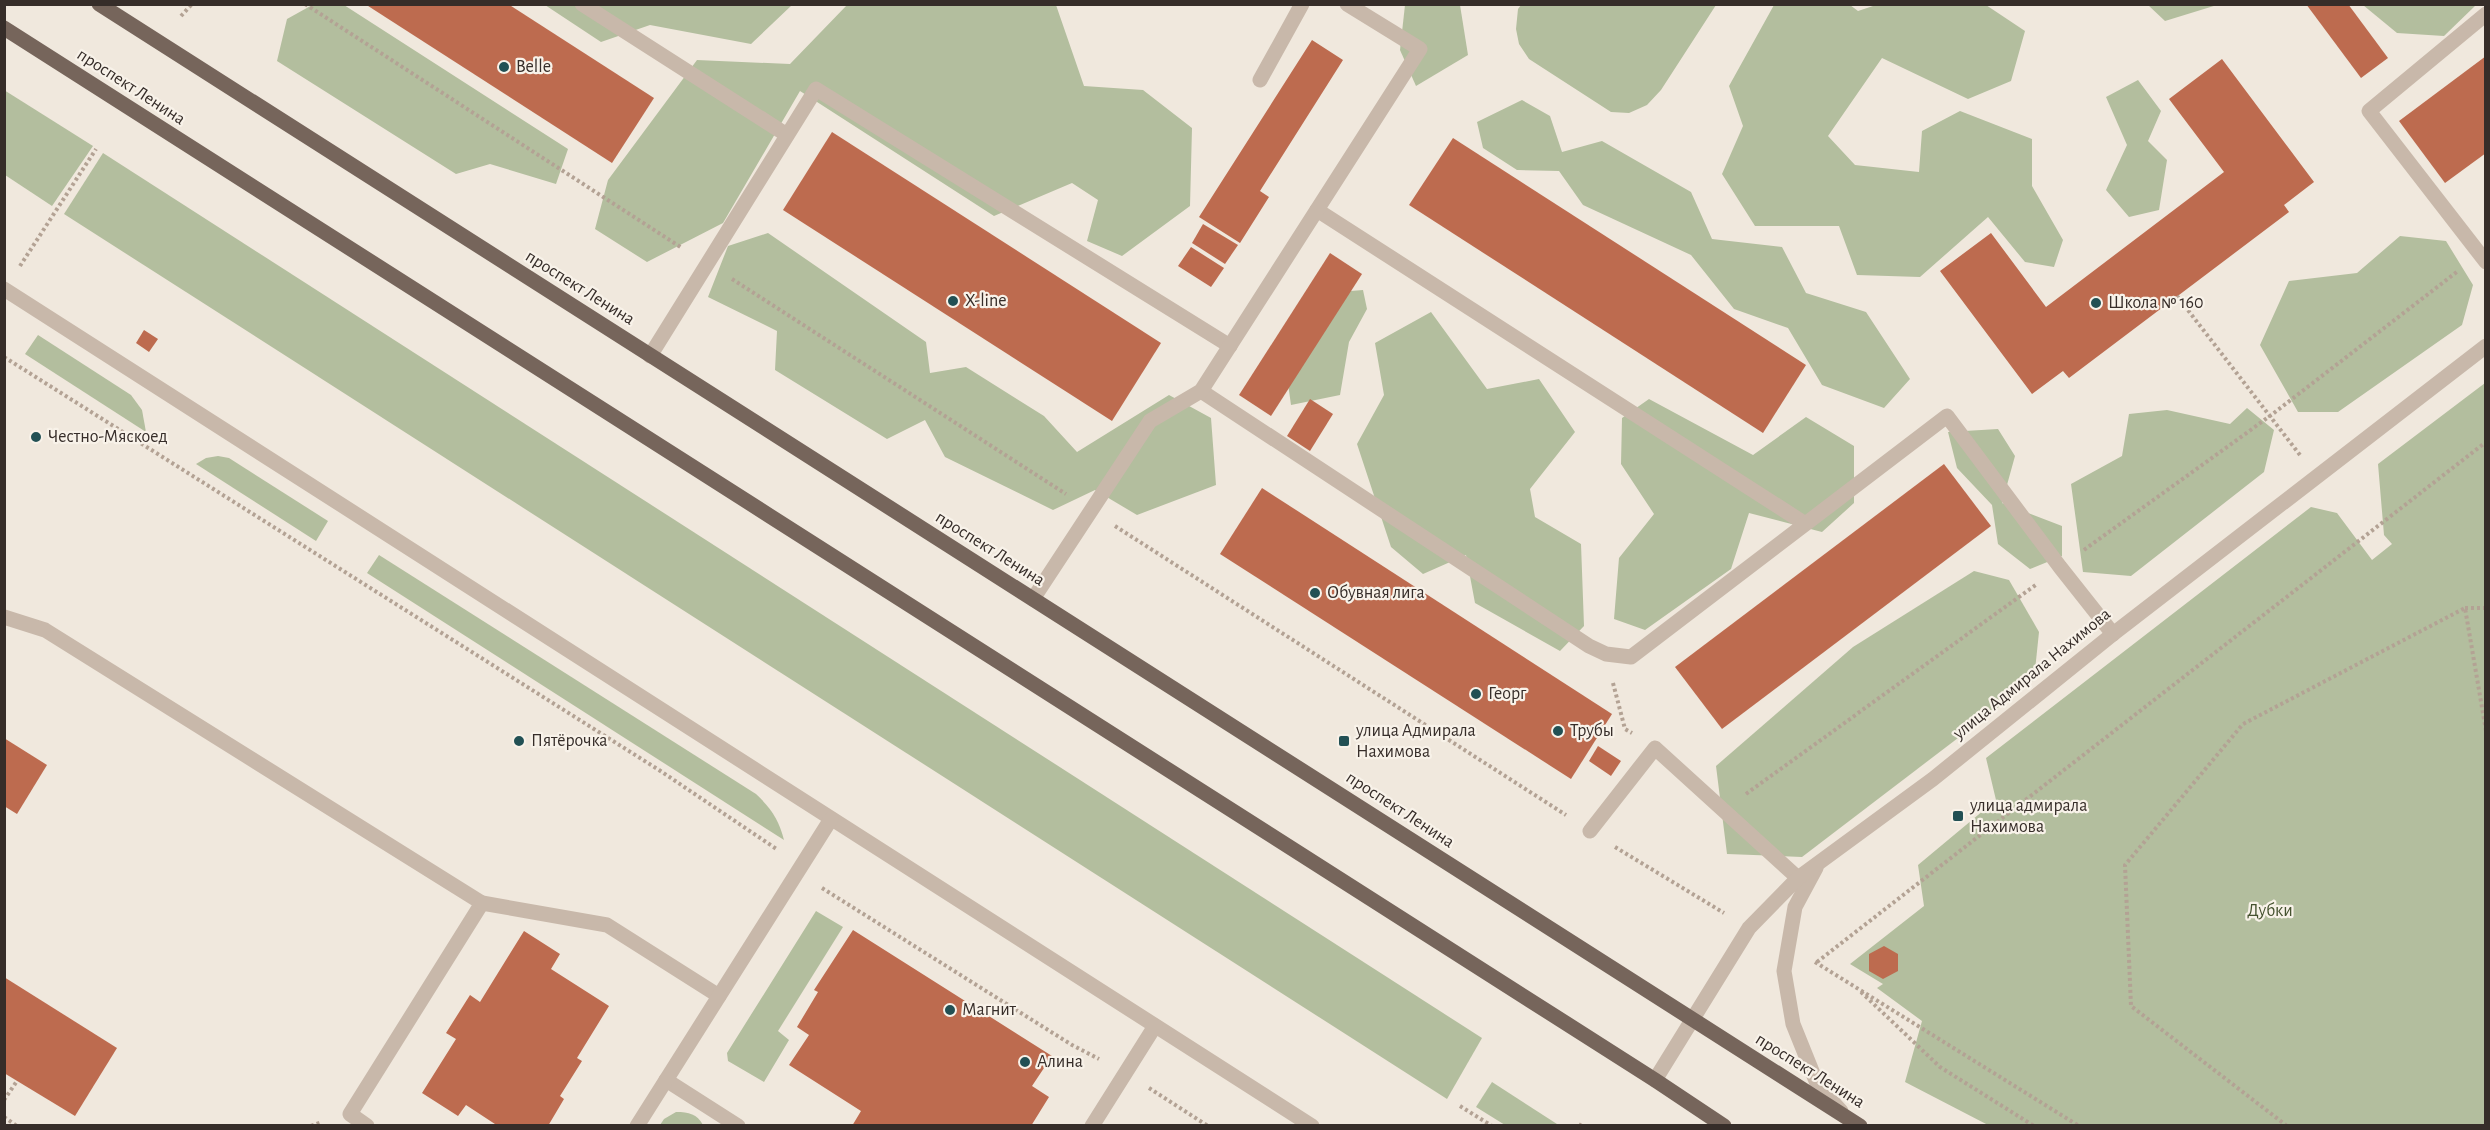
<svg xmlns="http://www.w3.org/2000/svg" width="2490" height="1130" font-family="'Alegreya Sans',sans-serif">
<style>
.green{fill:#b3be9e}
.building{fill:#bd6b4f}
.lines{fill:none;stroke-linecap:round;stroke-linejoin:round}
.path{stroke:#b3a294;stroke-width:4;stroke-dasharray:3 3;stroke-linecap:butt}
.minor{stroke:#c8b8aa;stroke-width:15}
.major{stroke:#76655b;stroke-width:15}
.poi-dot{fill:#225054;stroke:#f8f2e9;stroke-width:2}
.labels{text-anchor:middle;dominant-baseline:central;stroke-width:4.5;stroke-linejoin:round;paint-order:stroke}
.poi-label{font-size:18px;fill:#362d29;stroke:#f8f2e9;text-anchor:start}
.street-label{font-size:18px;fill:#362d29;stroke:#f8f2e9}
.park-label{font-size:18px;fill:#45522f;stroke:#f8f2e9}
</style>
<rect width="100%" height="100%" fill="#f0e8dd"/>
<!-- green -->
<g class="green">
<path d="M314 4 344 5 568 149 556 184 490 164 456 174 277 61 287 19Z"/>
<path d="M545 5H792L751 44 650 25 601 42Z"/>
<path d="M847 5H1056L1084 86 1143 90 1192 128 1190 206 1122 256 1087 241 1098 200 1072 183 994 216 800 91 723 223 647 262 595 229 608 180 697 60 790 64Z"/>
<path d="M1405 5H1460L1468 55 1416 86 1400 50Z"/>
<path d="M1521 5V4L1716 5 1661 90 1647 105 1629 113 1611 112 1529 59 1519 44 1516 29 1518 9Z"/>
<path d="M1774 5H1850L1858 11 1876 5H1986L2025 31 2011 81 1968 99 1882 58 1828 136 1855 165 1919 172 1922 131 1960 111 2032 139V186L2063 240 2054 267 2025 262 1988 217 1920 277 1857 275 1839 226H1755L1722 174 1743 126 1729 86Z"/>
<path d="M2148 5H2217L2165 21Z"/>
<path d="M2363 5H2476L2444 36 2397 33Z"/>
<path d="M2138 80 2161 111 2148 141 2167 160 2159 210 2129 217 2106 190 2127 145 2106 97Z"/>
<path d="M4 90 93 146 52 206 5 175Z"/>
<path d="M1522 100 1550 116 1562 152 1602 141 1691 192 1712 239 1782 247 1806 293 1866 312 1910 379 1884 408 1822 385 1788 328 1734 309 1691 255 1583 205 1559 171 1517 170 1483 148 1477 122Z"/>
<path d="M103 153 1482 1038 1447 1099 64 214Z"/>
<path d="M768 233 926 342 930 373 966 367 1044 416 1077 452 1169 395 1211 418 1216 485 1137 515 1095 490 1053 510 945 457 925 420 887 439 775 370 777 331 708 297 728 246Z"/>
<path d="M2400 236 2446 241 2473 285 2462 325 2338 412H2298L2260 345 2289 281 2357 273Z"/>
<path d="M1363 290 1367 309 1349 342 1340 395 1291 405 1283 348 1326 293Z"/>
<path d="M1431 312 1487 389 1539 379 1575 432 1530 489 1535 517 1581 544 1584 626 1560 651 1475 603 1466 555 1423 574 1391 547 1357 444 1384 395 1375 343Z"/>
<path d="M38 335 131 395 142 410 146 432 25 354Z"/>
<path d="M2485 383V1125H1988L1905 1082 1922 1021 1877 988 1883 984 1850 964 1924 906 1918 865 1996 800 1986 758 2311 507 2337 513 2372 560 2392 544 2384 535 2378 464Z"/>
<path d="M1649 399 1753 455 1806 417 1854 446V503L1822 532 1749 513 1731 569 1645 630 1614 619 1619 558 1654 514 1621 464 1622 418Z"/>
<path d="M2247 408 2274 430 2264 472 2131 576 2083 572 2071 484 2122 456 2129 414 2167 410 2230 424Z"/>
<path d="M1998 429 2015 456 2002 503 2062 526V556L2030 569 1998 544 1992 505 1957 468 1948 432Z"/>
<path d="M218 456 229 458 328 521 316 541 196 464 206 458Z"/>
<path d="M379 555 756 794C771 808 779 820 784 840L367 573Z"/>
<path d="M1974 571 2009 580 2039 632 2034 680 1802 857 1727 854 1716 766 1853 647Z"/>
<path d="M816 911 843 927 778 1031 789 1040 764 1082 728 1061 727 1053Z"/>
<path d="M1492 1082 1557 1124 1556 1125H1505L1476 1107Z"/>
<path d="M676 1112C689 1112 697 1114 703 1125H660L664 1119Z"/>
</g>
<!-- building -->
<g class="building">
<path d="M365 4H508L654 98 612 163Z"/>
<path d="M2306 4H2348L2388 58 2361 78Z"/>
<path d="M1312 40 1343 60 1260 191 1269 197 1240 243 1199 217Z"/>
<path d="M2486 56V153L2445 183 2399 121Z"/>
<path d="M2222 59 2314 182 2284 205 2289 212 2069 378 2063 371 2032 394 1940 271 1991 233 2046 307 2224 172 2169 99Z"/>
<path d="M832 132 1161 343 1112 421 783 210Z"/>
<path d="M1453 138 1806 365 1763 433 1409 205Z"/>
<path d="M1203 224 1238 245 1225 264 1192 243Z"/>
<path d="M1191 247 1224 268 1211 287 1178 266Z"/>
<path d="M1330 253 1362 274 1271 416 1239 395Z"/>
<path d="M144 330 158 339 149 352 136 343Z"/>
<path d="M1310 399 1333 414 1310 451 1287 436Z"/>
<path d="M1944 464 1991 526 1722 729 1675 667Z"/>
<path d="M1262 488 1612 714 1571 779 1220 554Z"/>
<path d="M4 738 47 765 17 814 4 806Z"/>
<path d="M1598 746 1621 761 1611 776 1589 761Z"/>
<path d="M853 930 1052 1056 1032 1086 1049 1097 1031 1126H852L861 1111 789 1065 809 1035 797 1027 818 992 814 990Z"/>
<path d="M524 931 560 954 551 969 609 1006 577 1058 582 1061 560 1096 564 1099 548 1126H498L466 1105 458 1116 422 1093 456 1039 446 1033 470 995 480 1002Z"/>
<path d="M1884 946 1898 954V971L1883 979 1869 971V954Z"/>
<path d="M4 977 117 1048 75 1116 4 1073Z"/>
</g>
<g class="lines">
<!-- path -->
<g class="path">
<path d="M305 4 682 248"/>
<path d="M181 16 192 4"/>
<path d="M20 266 96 149"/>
<path d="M732 279 1066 494"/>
<path d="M2177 296 2300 455"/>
<path d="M4 357 659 770 778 850"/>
<path d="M1115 526 1566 815"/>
<path d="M2084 550 2270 416 2458 271"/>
<path d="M2465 608H2486"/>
<path d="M1613 683 1625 729 1632 733"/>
<path d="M1746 794 2037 584"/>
<path d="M1615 847 1724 913"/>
<path d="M822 888 1072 1045 1099 1059"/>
<path d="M1815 962 2079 1126"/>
<path d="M1817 962 2486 442"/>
<path d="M1861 992 1940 1067 2034 1126"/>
<path d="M1149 1088 1208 1126"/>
<path d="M4 1100 17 1081"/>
<path d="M1460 1106 1492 1126"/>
<path d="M4 1117 17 1126"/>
<path d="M311 1126 322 1122"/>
<path d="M1580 1126 1583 1121"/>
<path d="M2287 1126 2131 1006 2125 865 2243 724 2465 608 2486 731"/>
</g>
<!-- minor -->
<g class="minor">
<path d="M582 4 787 135"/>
<path d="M2486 14 2369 111 2486 262"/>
<path d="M1260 80 1302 4"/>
<path d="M1317 210 1804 523"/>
<path d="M4 289 1312 1126"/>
<path d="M650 356 816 89 1230 346"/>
<path d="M1201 391 1589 646 1606 654 1631 657 1947 416 2060 567 2113 634"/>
<path d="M1033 599 1150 421 1201 391 1420 49 1347 4"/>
<path d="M4 617 45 630 482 903 350 1114 367 1126"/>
<path d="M1590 831 1655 748 1798 878"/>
<path d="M1816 868 1795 907 1784 971 1793 1024 1818 1086 1841 1111"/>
<path d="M482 903 607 925 719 996"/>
<path d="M666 1080 738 1126"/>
<path d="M1655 1080 1749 928 1798 878 1933 779 2113 634 2486 346"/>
<path d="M637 1126 831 819"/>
<path d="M1092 1126 1155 1026"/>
</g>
<!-- major -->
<g class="major">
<path d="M99 4 1860 1126"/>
<path d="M4 28 1655 1080 1724 1126"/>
</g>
</g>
<!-- markers -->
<g class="poi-dot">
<circle cx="504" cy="67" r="6"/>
<circle cx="953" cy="301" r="6"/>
<circle cx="2096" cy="303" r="6"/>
<circle cx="36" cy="437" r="6"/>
<circle cx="1315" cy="593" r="6"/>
<circle cx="1476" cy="694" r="6"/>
<circle cx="1558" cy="731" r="6"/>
<circle cx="519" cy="741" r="6"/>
<rect x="1338" y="735" width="12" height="12" rx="3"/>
<rect x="1952" y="810" width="12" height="12" rx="3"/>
<circle cx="950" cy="1010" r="6"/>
<circle cx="1025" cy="1062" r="6"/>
</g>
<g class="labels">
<!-- poi labels -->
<g class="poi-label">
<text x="516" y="67">Belle</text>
<text x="965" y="301">X-line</text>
<text x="2108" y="303">Школа № 160</text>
<text x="48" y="437">Честно-Мяскоед</text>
<text x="1327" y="593">Обувная лига</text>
<text x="1488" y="694">Георг</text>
<text x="1356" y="731">улица Адмирала<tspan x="1356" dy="21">Нахимова</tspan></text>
<text x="1570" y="731">Трубы</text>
<text x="531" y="741">Пятёрочка</text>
<text x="1970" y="806">улица адмирала<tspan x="1970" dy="21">Нахимова</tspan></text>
<text x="962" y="1010">Магнит</text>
<text x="1037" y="1062">Алина</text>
</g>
<!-- street labels -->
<g class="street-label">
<text transform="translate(131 87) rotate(33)">проспект Ленина</text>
<text transform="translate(580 288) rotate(32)">проспект Ленина</text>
<text transform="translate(990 549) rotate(32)">проспект Ленина</text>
<text transform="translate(2032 674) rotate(-39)">улица Адмирала Нахимова</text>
<text transform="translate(1400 810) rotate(33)">проспект Ленина</text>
<text transform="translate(1810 1071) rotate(32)">проспект Ленина</text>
</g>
<!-- park labels -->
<g class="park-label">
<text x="2270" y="911">Дубки</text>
</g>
</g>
<!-- border -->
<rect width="2490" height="1130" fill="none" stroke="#362d29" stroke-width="12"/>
</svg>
